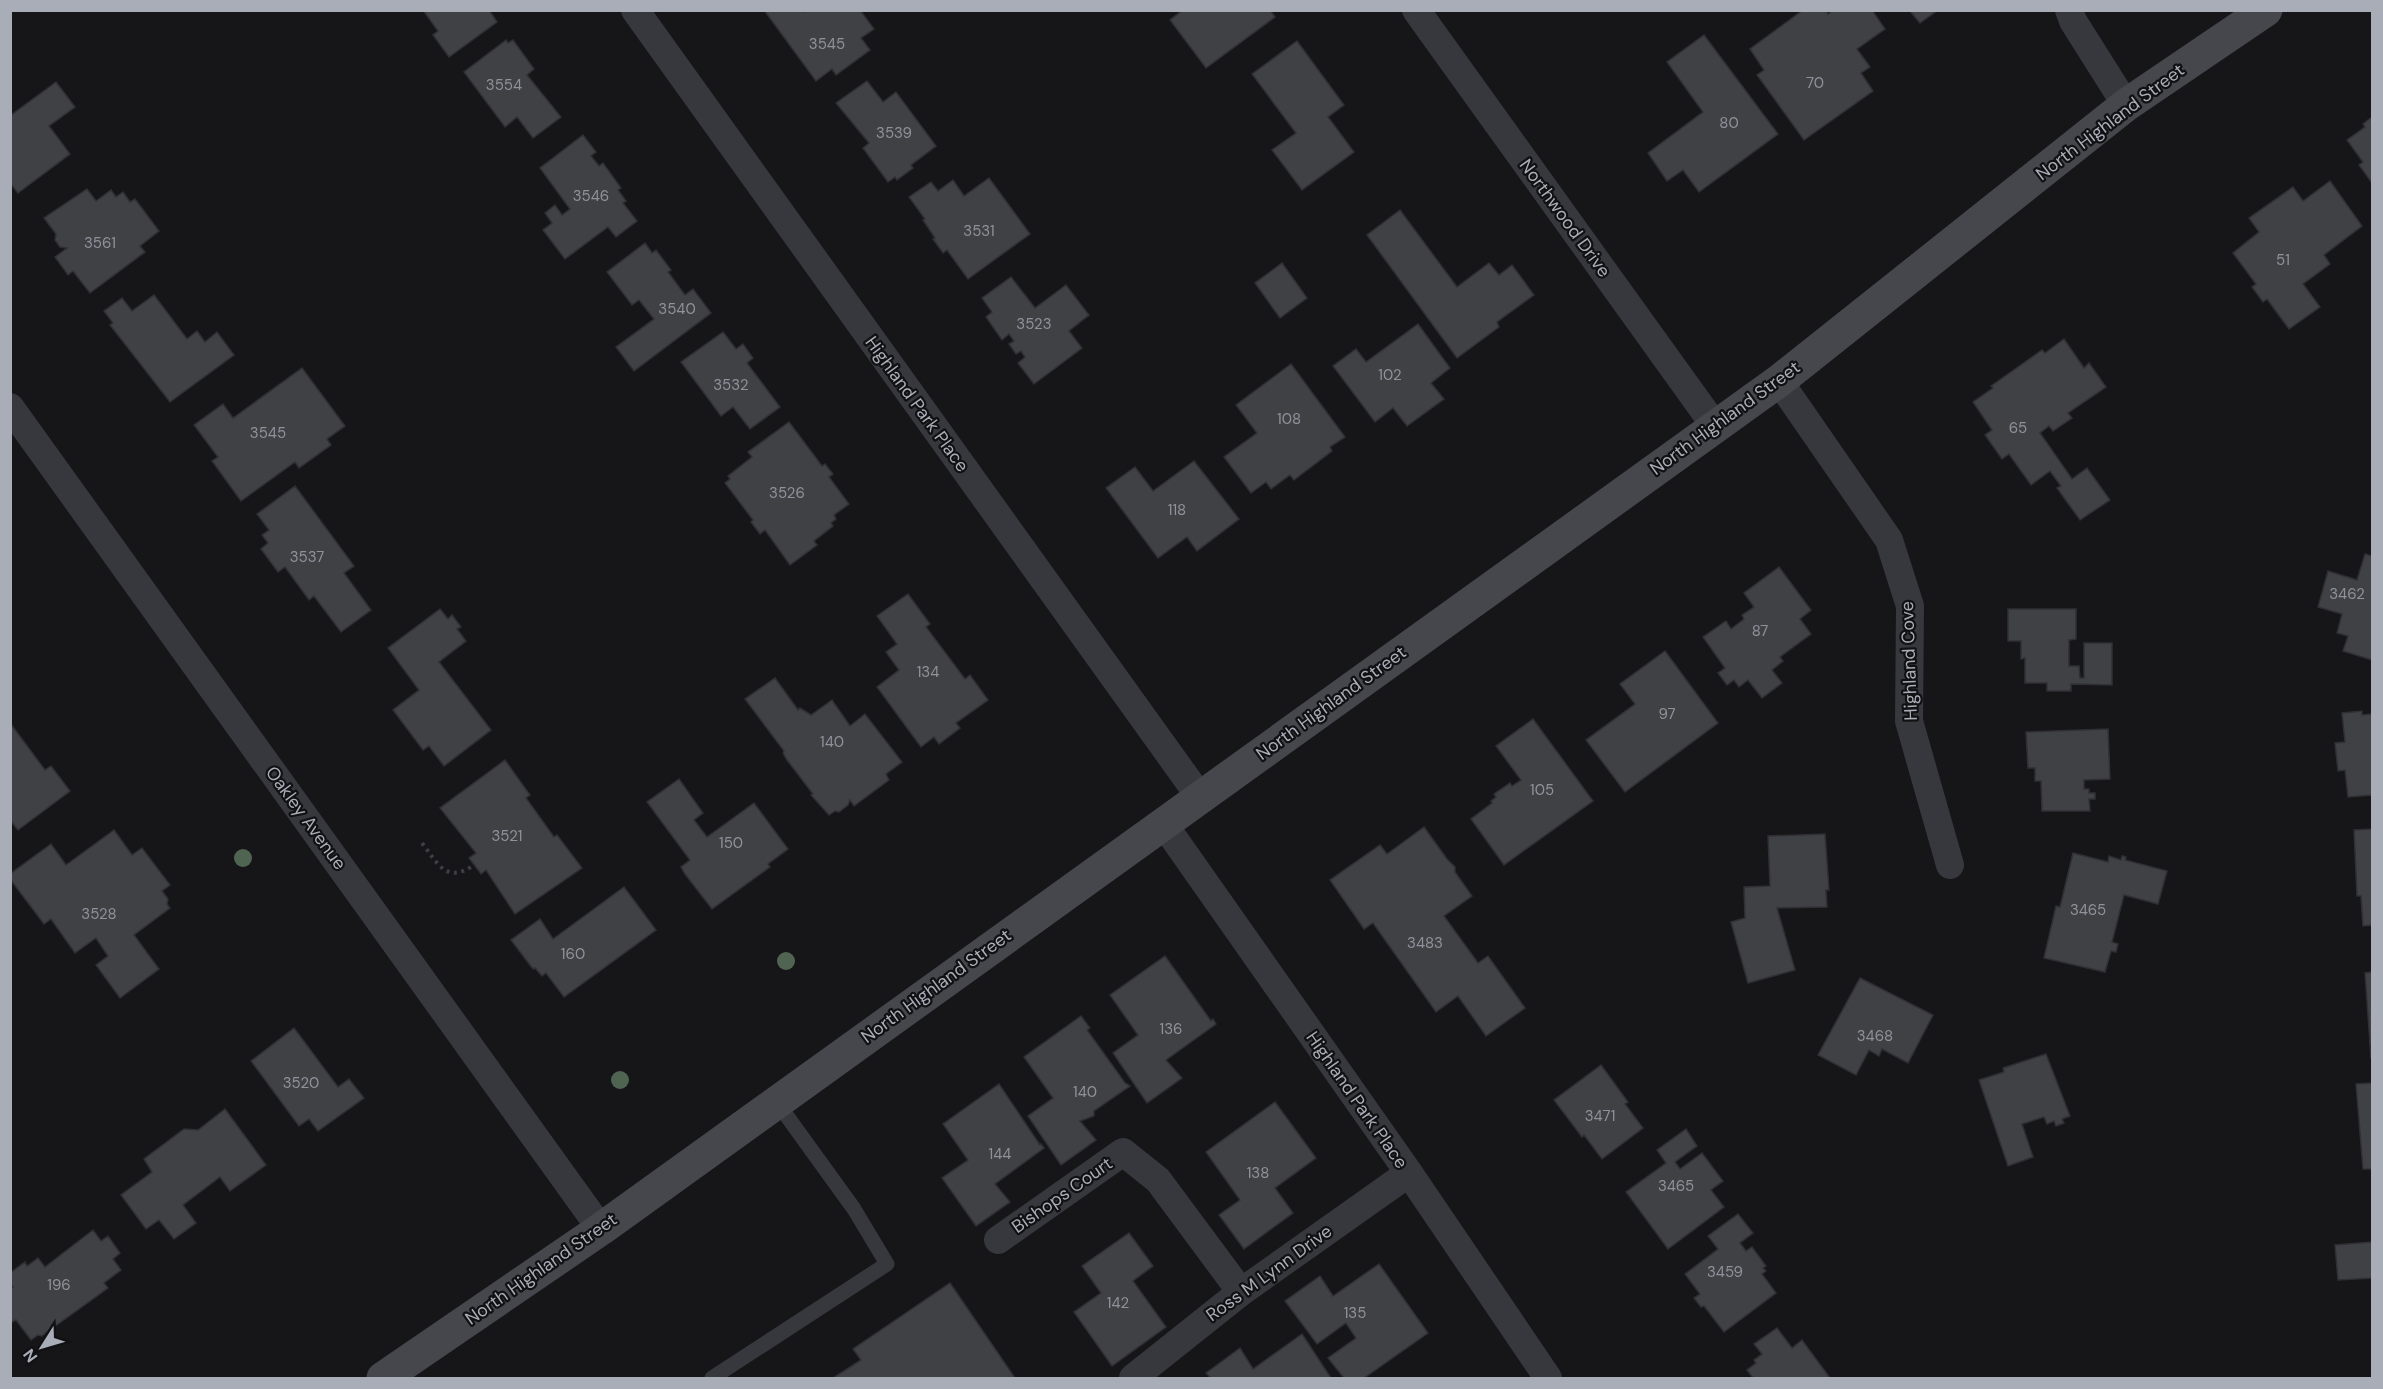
<svg xmlns="http://www.w3.org/2000/svg" width="2383" height="1389" font-family="'DM Sans',sans-serif">
<style>
.building{fill:#404145;stroke:#303034;stroke-width:1.5}
.lines{fill:none;stroke-linecap:round;stroke-linejoin:round}
.path{stroke:#3d3f44;stroke-width:4;stroke-dasharray:3 4.5;stroke-linecap:butt}
.lane{stroke:#37383d;stroke-width:15}
.street{stroke:#37383d;stroke-width:28}
.secondary{stroke:#45474d;stroke-width:33}
.tree{fill:#506452}
.labels{text-anchor:middle;dominant-baseline:central;stroke-width:4.5;stroke-linejoin:round;paint-order:stroke}
.number-label{font-size:15px;fill:#8e929b}
.street-label{font-size:18px;fill:#a8adb8;stroke:#111113}
</style>
<rect width="100%" height="100%" fill="#161618"/>
<!-- building -->
<g class="building">
<path d="M423 10H489L497 22 449 57 433 35 438 31Z"/>
<path d="M764 10H803L805 12 807 10H860L874 29 861 38 870 50 836 75 832 69 816 81Z"/>
<path d="M1183 10H1270L1275 17 1206 68 1170 20Z"/>
<path d="M1803 10H1826L1828 14 1833 10H1872L1885 29 1857 49 1870 67 1861 73 1873 91 1804 140 1757 75 1764 70 1750 49Z"/>
<path d="M1909 10H1938L1920 23Z"/>
<path d="M1704 35 1778 134 1699 192 1683 170 1667 181 1648 153 1703 112 1667 62Z"/>
<path d="M506 40 508 43 513 40 534 69 527 75 561 117 533 138 517 117 505 127 464 72Z"/>
<path d="M1297 41 1344 105 1328 117 1354 152 1302 190 1272 150 1296 133 1252 74Z"/>
<path d="M867 81 883 102 896 92 936 146 911 165 913 168 897 180 895 177 888 182 863 148 869 143 836 103Z"/>
<path d="M56 82 75 107 49 126 70 154 18 193 10 183V116Z"/>
<path d="M2372 117V183L2359 165 2363 162 2347 140 2365 127 2363 124Z"/>
<path d="M583 135 596 152 591 156 599 166 603 163 621 188 618 190 626 201 623 203 637 221 616 237 608 227 565 259 543 230 552 223 545 213 555 205 562 215 570 209 540 168Z"/>
<path d="M989 178 1030 234 968 279 947 250 943 253 933 239 935 238 923 220 925 219 909 197 931 182 938 191 953 180 964 196Z"/>
<path d="M2330 181 2362 226 2324 255 2330 264 2303 284 2320 307 2289 329 2267 299 2263 302 2252 287 2256 284 2233 253 2259 232 2249 218 2293 187 2303 201Z"/>
<path d="M87 189 96 201 111 190 116 197 123 192 130 202 135 199 159 231 140 246 145 252 90 293 73 271 68 275 55 257 67 248 60 247 55 240 56 234 44 218Z"/>
<path d="M1400 210 1457 287 1489 263 1499 275 1512 265 1534 295 1497 322 1499 327 1457 358 1367 235Z"/>
<path d="M645 243 652 253 656 250 671 270 668 272 685 295 693 289 711 313 634 371 616 347 654 319 639 300 632 305 607 272Z"/>
<path d="M1282 263 1307 298 1280 318 1255 283Z"/>
<path d="M1011 277 1035 308 1066 285 1089 315 1069 331 1082 348 1034 384 1018 363 1025 357 1021 351 1016 354 1009 344 1014 341 1009 334 1002 340 986 317 992 312 982 298Z"/>
<path d="M154 295 187 339 197 331 205 342 217 332 234 355 170 402 110 325 113 323 104 311 122 298 132 311Z"/>
<path d="M1418 324 1450 368 1431 383 1444 399 1407 426 1393 408 1375 422 1333 366 1356 349 1366 362Z"/>
<path d="M723 332 736 349 743 344 753 358 747 363 780 407 750 429 733 407 721 416 681 362Z"/>
<path d="M2064 339 2084 368 2089 363 2106 387 2068 413 2072 418 2053 431 2049 426 2040 433 2072 479 2087 468 2110 500 2080 520 2057 488 2061 486 2050 471 2031 485 2009 454 2002 459 1985 435 1992 430 1973 402 1993 388 1991 386 2042 350 2045 353Z"/>
<path d="M1291 364 1345 437 1330 447 1332 451 1294 480 1290 475 1271 489 1266 482 1251 493 1224 457 1257 433 1236 405Z"/>
<path d="M302 368 345 426 327 439 331 445 299 468 295 462 241 501 212 461 218 457 194 425 223 404 233 418Z"/>
<path d="M789 422 822 466 825 464 833 474 829 477 849 504 834 515 836 519 831 523 833 526 814 541 817 545 790 565 765 530 760 534 751 522 753 520 725 483 730 479 728 476 752 457 748 452Z"/>
<path d="M1194 461 1239 519 1197 551 1187 537 1158 558 1106 488 1135 467 1153 491Z"/>
<path d="M295 486 354 566 344 573 371 610 341 632 314 596 309 600 285 567 278 572 261 549 268 543 262 535 269 530 257 514Z"/>
<path d="M2365 554 2372 556V660L2343 651 2348 636 2337 633 2342 614 2318 607 2328 571 2357 580Z"/>
<path d="M1779 567 1811 610 1800 619 1811 634 1780 657 1783 661 1772 670 1782 683 1762 698 1748 680 1739 687 1734 680 1727 685 1718 673 1725 668 1703 637 1726 621 1731 629 1744 619 1742 615 1754 607 1744 593Z"/>
<path d="M908 594 930 624 926 627 965 679 970 675 988 700 956 723 960 728 939 744 934 737 921 747 877 687 899 670 886 652 897 644 877 616Z"/>
<path d="M440 609 448 619 452 615 461 627 457 629 466 641 439 662 491 730 444 766 429 746 423 750 393 710 419 690 388 648Z"/>
<path d="M2008 609H2076V639L2069 640V666H2079L2080 678H2084V643H2112V685L2071 684V691H2047V683H2025V658L2021 659V641H2008Z"/>
<path d="M1665 651 1718 723 1625 792 1586 740 1635 704 1620 684Z"/>
<path d="M775 678 798 710 800 708 811 715 832 700 850 726 865 714 902 762 886 774 889 780 854 806 850 800 848 805 839 812 835 811 829 815 811 795 813 794 787 760 783 753 784 751 745 699Z"/>
<path d="M2362 711V715L2372 714V795L2348 797 2345 770 2338 771 2335 743 2345 742 2342 713Z"/>
<path d="M1533 719 1593 801 1504 865 1471 819 1492 803 1491 801 1496 797 1494 794 1510 783 1512 786 1521 780 1496 746Z"/>
<path d="M10 723 45 770 51 766 70 791 18 830 10 820Z"/>
<path d="M2108 729 2110 779 2084 780V789H2089V793H2095V799H2089L2090 811H2042L2041 781H2035V768H2028L2026 732Z"/>
<path d="M505 760 530 795 526 798 554 837 557 835 582 868 515 914 486 870 481 874 469 858 476 853 440 808Z"/>
<path d="M679 779 703 813 694 820 707 837 754 803 788 849 768 864 770 867 712 909 685 874 681 867 690 860 647 802Z"/>
<path d="M1424 827 1447 859 1455 867V872L1472 896 1444 916 1478 963 1488 956 1525 1008 1486 1036 1458 996 1436 1012 1373 923 1364 929 1330 880 1380 845 1387 854Z"/>
<path d="M2372 829V925L2363 926 2361 896H2357L2354 830Z"/>
<path d="M114 830 132 855 142 848 170 885 162 891 168 899 167 904 170 908 134 935 159 969 120 998 96 965 108 956 96 938 75 953 51 919 44 924 10 879V874L51 844 66 865Z"/>
<path d="M1825 834 1829 890H1826L1827 907 1777 908 1795 970 1748 983 1731 922 1745 918 1744 887 1770 886 1768 836Z"/>
<path d="M2073 853 2108 862 2109 856 2121 860 2122 856 2126 857 2125 860 2167 871 2158 904 2124 895 2112 942 2118 944 2116 952 2111 951 2105 972 2044 958 2056 906 2060 907Z"/>
<path d="M624 887 656 930 564 997 546 973 542 976 535 968 533 969 511 940 540 919 553 939Z"/>
<path d="M1165 956 1211 1021 1213 1019 1216 1024 1166 1060 1182 1078 1147 1103 1113 1053 1138 1035 1110 995Z"/>
<path d="M2372 972V1058H2371L2365 973Z"/>
<path d="M1860 978 1933 1015 1908 1063 1882 1049 1879 1056 1869 1050 1856 1075 1818 1055Z"/>
<path d="M1081 1016 1090 1028 1087 1030 1125 1083 1130 1086 1094 1111V1116L1080 1121 1096 1140 1061 1165 1028 1116 1053 1098 1024 1057Z"/>
<path d="M294 1028 338 1087 349 1079 364 1098 318 1131 309 1119 299 1126 251 1061Z"/>
<path d="M2046 1054 2070 1116 2062 1119 2064 1123 2056 1126 2054 1121 2047 1124 2044 1117 2022 1124 2033 1157 2008 1166 1979 1080 2004 1072 2003 1068Z"/>
<path d="M1601 1065 1628 1102 1625 1104 1643 1128 1602 1159 1584 1135 1582 1137 1554 1100Z"/>
<path d="M2372 1083V1169H2363L2356 1084Z"/>
<path d="M999 1084 1040 1145 1041 1144 1044 1148 995 1184 1010 1202 976 1226 942 1178 968 1160 943 1124Z"/>
<path d="M1275 1102 1316 1158 1275 1188 1293 1213 1244 1249 1219 1215 1240 1200 1206 1152Z"/>
<path d="M225 1109 266 1165 230 1191 220 1177 183 1205 196 1223 174 1239 159 1220 146 1229 121 1195 152 1172 144 1159 184 1129 198 1130Z"/>
<path d="M1686 1129 1697 1146 1675 1162 1680 1169 1702 1153 1723 1181 1711 1190 1724 1207 1668 1249 1626 1192 1666 1163 1657 1150Z"/>
<path d="M1738 1214 1753 1233 1740 1243 1746 1251 1752 1247 1766 1266 1763 1268 1766 1271 1762 1274 1776 1293 1724 1332 1704 1306 1701 1307 1694 1298 1700 1294 1685 1274 1718 1249 1708 1236Z"/>
<path d="M93 1230 101 1241 108 1236 120 1253 113 1259 121 1270 104 1283 108 1288 54 1327 52 1324 49 1330 42 1336 38 1335 31 1340 16 1320 10 1323V1289L13 1287 10 1284V1273L25 1262 27 1266 38 1258 45 1267Z"/>
<path d="M1129 1233 1153 1266 1133 1281 1166 1327 1112 1366 1074 1312 1101 1293 1082 1266Z"/>
<path d="M2372 1242V1278L2338 1280 2335 1245Z"/>
<path d="M1379 1264 1428 1333 1364 1378H1344L1328 1358 1356 1338 1346 1323 1317 1344 1285 1301 1320 1276 1333 1296Z"/>
<path d="M950 1283 1015 1378H833L861 1360 853 1349Z"/>
<path d="M1777 1328 1792 1348 1802 1340 1830 1378H1753L1747 1370 1756 1363 1754 1360 1762 1354 1754 1344Z"/>
<path d="M1302 1334 1331 1378H1211L1206 1373 1240 1348 1253 1369Z"/>
</g>
<g class="lines">
<!-- path -->
<path class="path" d="M422 843C437 862 445 883 471 867"/>
<!-- lane -->
<path class="lane" d="M712 1378 887 1264 854 1209 776 1101"/>
<!-- street -->
<g class="street">
<path d="M635 10 1200 797"/>
<path d="M1416 10 1715 426"/>
<path d="M2069 10 2073 21 2126 105"/>
<path d="M1779 381 1889 540 1910 606 1909 721 1950 865"/>
<path d="M10 407 601 1229"/>
<path d="M1163 823 1409 1173 1548 1378"/>
<path d="M998 1240 1123 1152 1158 1180 1241 1292"/>
<path d="M1133 1378 1241 1292 1409 1173"/>
</g>
<!-- secondary -->
<path class="secondary" d="M383 1378 601 1229 1779 381 2126 105 2266 10"/>
</g>
<!-- trees -->
<g class="tree">
<circle cx="243" cy="858" r="9"/>
<circle cx="786" cy="961" r="9"/>
<circle cx="620" cy="1080" r="9"/>
</g>
<g class="labels">
<!-- number labels -->
<g class="number-label">
<text x="827" y="44">3545</text>
<text x="1815" y="83">70</text>
<text x="504" y="85">3554</text>
<text x="1729" y="123">80</text>
<text x="894" y="133">3539</text>
<text x="591" y="196">3546</text>
<text x="979" y="231">3531</text>
<text x="100" y="243">3561</text>
<text x="2283" y="260">51</text>
<text x="677" y="309">3540</text>
<text x="1034" y="324">3523</text>
<text x="1390" y="375">102</text>
<text x="731" y="385">3532</text>
<text x="1289" y="419">108</text>
<text x="2018" y="428">65</text>
<text x="268" y="433">3545</text>
<text x="787" y="493">3526</text>
<text x="1177" y="510">118</text>
<text x="307" y="557">3537</text>
<text x="2347" y="594">3462</text>
<text x="1760" y="631">87</text>
<text x="928" y="672">134</text>
<text x="1667" y="714">97</text>
<text x="832" y="742">140</text>
<text x="1542" y="790">105</text>
<text x="507" y="836">3521</text>
<text x="731" y="843">150</text>
<text x="2088" y="910">3465</text>
<text x="99" y="914">3528</text>
<text x="1425" y="943">3483</text>
<text x="573" y="954">160</text>
<text x="1171" y="1029">136</text>
<text x="1875" y="1036">3468</text>
<text x="301" y="1083">3520</text>
<text x="1085" y="1092">140</text>
<text x="1600" y="1116">3471</text>
<text x="1000" y="1154">144</text>
<text x="1258" y="1173">138</text>
<text x="1676" y="1186">3465</text>
<text x="1725" y="1272">3459</text>
<text x="59" y="1285">196</text>
<text x="1118" y="1303">142</text>
<text x="1355" y="1313">135</text>
</g>
<!-- street labels -->
<g class="street-label">
<text transform="translate(2110 122) rotate(-37)">North Highland Street</text>
<text transform="translate(1565 218) rotate(54)">Northwood Drive</text>
<text transform="translate(917 404) rotate(54)">Highland Park Place</text>
<text transform="translate(1725 418) rotate(-36)">North Highland Street</text>
<text transform="translate(1909 661) rotate(-92)">Highland Cove</text>
<text transform="translate(1331 703) rotate(-36)">North Highland Street</text>
<text transform="translate(306 818) rotate(54)">Oakley Avenue</text>
<text transform="translate(936 986) rotate(-36)">North Highland Street</text>
<text transform="translate(1357 1100) rotate(55)">Highland Park Place</text>
<text transform="translate(1062 1195) rotate(-35)">Bishops Court</text>
<text transform="translate(541 1269) rotate(-35)">North Highland Street</text>
<text transform="translate(1269 1273) rotate(-36)">Ross M Lynn Drive</text>
</g>
</g>
<!-- border -->
<rect width="2383" height="1389" fill="none" stroke="#a8adb8" stroke-width="24"/>
<!-- north arrow -->
<g transform="translate(42 1347) rotate(233)" stroke="#111113" stroke-width="4.5" paint-order="stroke">
<path d="M0-4.5L10 22L0 15L-10 22Z" fill="#a8adb8"/>
<text y="-9" font-size="16" font-weight="bold" text-anchor="middle" fill="#a8adb8">N</text>
</g>
</svg>
